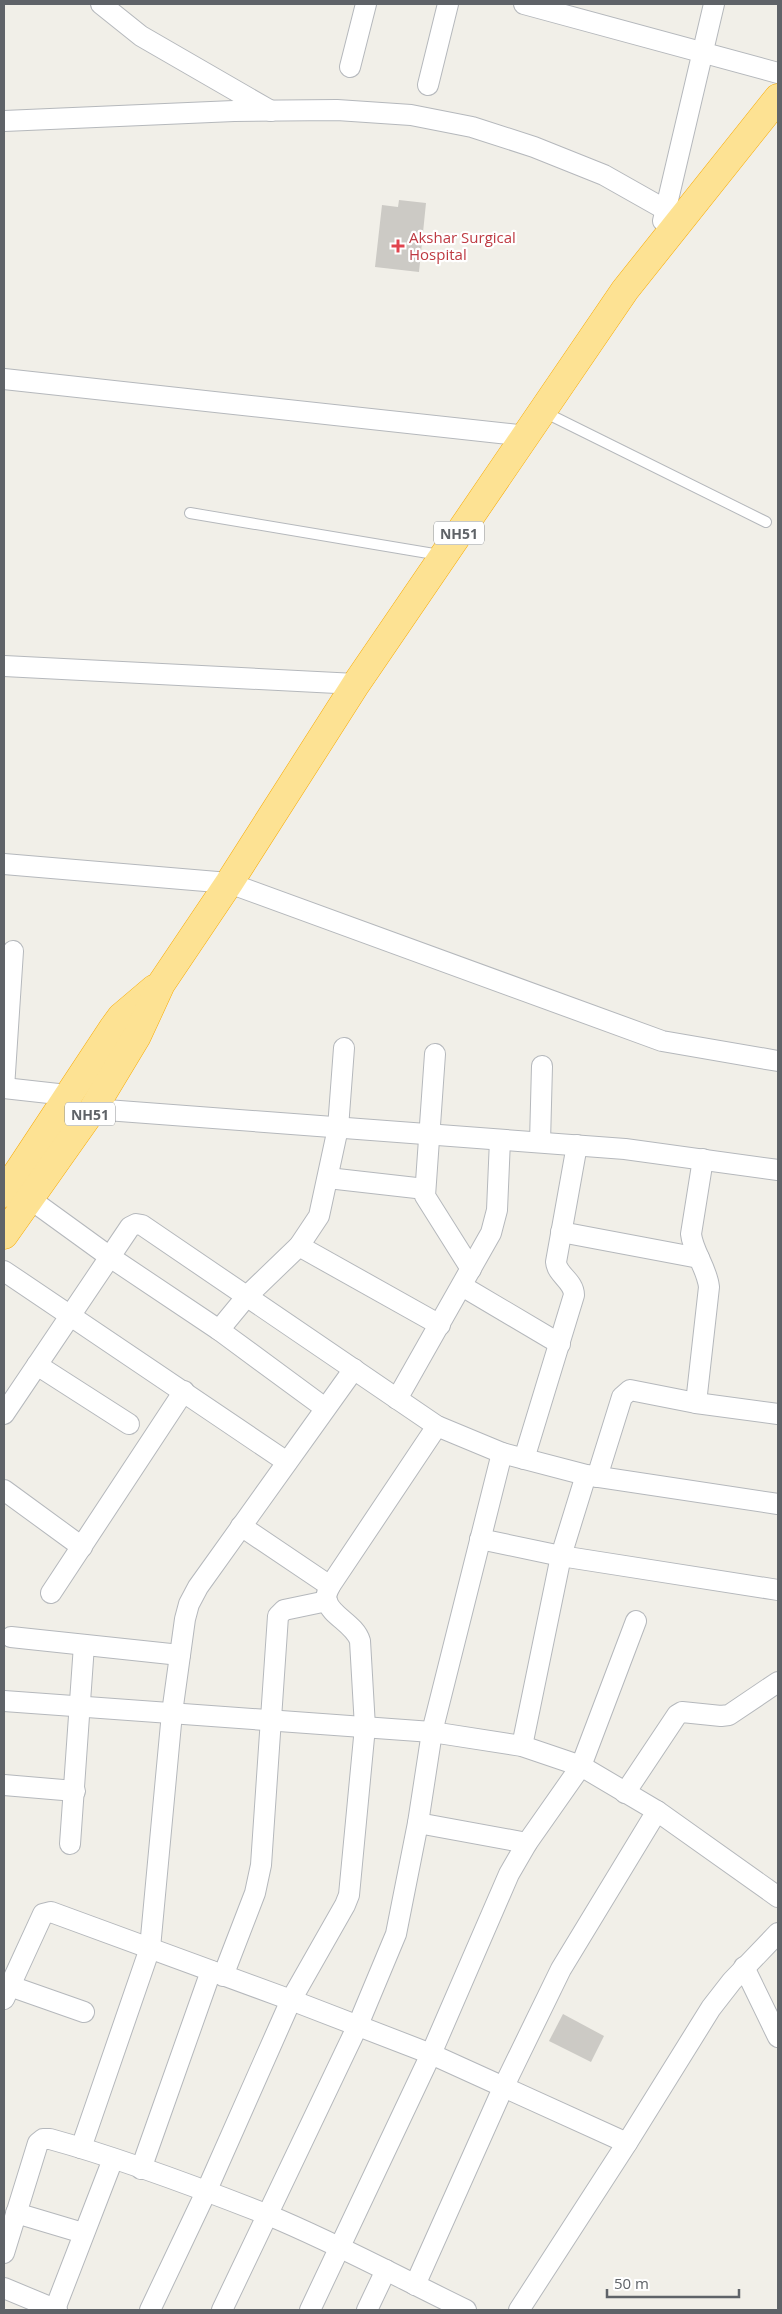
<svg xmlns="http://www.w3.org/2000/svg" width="782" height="2314" font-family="'Open Sans',sans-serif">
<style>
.building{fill:#cccac5}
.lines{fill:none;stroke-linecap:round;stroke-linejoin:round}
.lane-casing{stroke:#b5b8bc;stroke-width:12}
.street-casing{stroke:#b5b8bc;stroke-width:22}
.highway-casing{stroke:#f9ab00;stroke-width:29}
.lane{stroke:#fff;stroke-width:10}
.street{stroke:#fff;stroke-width:20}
.highway{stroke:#fde293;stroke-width:28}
.health-dot{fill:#e0444e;stroke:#fff;stroke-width:2}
.labels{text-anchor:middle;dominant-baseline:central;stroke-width:4.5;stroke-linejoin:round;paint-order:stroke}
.shield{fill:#fff;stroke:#8f9295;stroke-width:1}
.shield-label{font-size:14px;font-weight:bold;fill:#5f6368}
.health-label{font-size:15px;fill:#be3a42;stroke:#fff;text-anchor:start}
</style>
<rect width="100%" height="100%" fill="#f1efe8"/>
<!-- building -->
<g class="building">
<path d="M399 200 426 203 419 272 375 267 382 205 398 207Z"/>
<path d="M563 2014 604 2036 591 2062 549 2041Z"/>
</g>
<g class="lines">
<defs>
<g id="lane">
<path d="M544 412 766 522"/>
<path d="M190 513 440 555"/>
</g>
<g id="street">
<path d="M101 4 141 36 271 111"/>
<path d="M524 4 778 73"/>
<path d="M350 67 366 4"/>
<path d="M428 85 448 4"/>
<path d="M4 121 234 111 337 110 411 115 472 127 534 147 604 175 666 210"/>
<path d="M663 221 714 4"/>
<path d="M4 379 527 436"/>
<path d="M4 666 356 684"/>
<path d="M4 864 229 883 662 1041 778 1061"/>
<path d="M435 1054 425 1196 471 1269"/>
<path d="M4 1088 13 951"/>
<path d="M4 1088 67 1095"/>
<path d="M93 1109 625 1149 778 1170"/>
<path d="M540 1142 542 1066"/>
<path d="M328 1178 425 1189"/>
<path d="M30 1199 110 1257 219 1330 325 1408"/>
<path d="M561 1232 699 1258"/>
<path d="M299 1246 440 1325"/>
<path d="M4 1271 287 1462"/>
<path d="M462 1286 560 1344"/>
<path d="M219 1330 247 1296 299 1246 319 1216 338 1128 344 1048"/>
<path d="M37 1365 129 1424"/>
<path d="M397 1399 491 1233 497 1210 500 1140"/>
<path d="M696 1403 709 1287C707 1268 693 1252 691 1234L703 1159"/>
<path d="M4 1414 130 1227 136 1224 142 1225 437 1426 502 1453 586 1475 778 1504"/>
<path d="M524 1459 574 1295C574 1281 557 1275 556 1262L577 1145"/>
<path d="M597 1477 622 1397 630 1390 696 1403 778 1414"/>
<path d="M4 1490 82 1547"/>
<path d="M241 1526 330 1586"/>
<path d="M480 1539 561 1556 778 1590"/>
<path d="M51 1593 184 1391"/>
<path d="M11 1637 180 1655"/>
<path d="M4 1701 432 1732 522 1746 581 1766 657 1811 778 1897"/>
<path d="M522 1746 561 1556 586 1475"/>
<path d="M4 1785 75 1791"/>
<path d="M625 1793 677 1715 682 1712 721 1716 729 1715 778 1682"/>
<path d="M418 1823 527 1843"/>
<path d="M70 1844 84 1645"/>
<path d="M744 1967 778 2037"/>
<path d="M223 1976 255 1893 261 1865 278 1616 284 1610 327 1601"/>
<path d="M10 1986 84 2012"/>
<path d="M4 1999 43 1914 51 1912 291 2000 431 2054 627 2143"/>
<path d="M81 2148 150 1948 172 1713 185 1619 189 1604 198 1587 354 1369"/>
<path d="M141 2169 211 1971"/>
<path d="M16 2213 83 2233"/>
<path d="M4 2253 38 2143 43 2139H50C123 2159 197 2187 268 2215 336 2243 400 2278 466 2310"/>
<path d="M415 2285 503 2088 561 1969 657 1811"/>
<path d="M4 2288 57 2310"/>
<path d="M55 2309 113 2159"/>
<path d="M150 2310 206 2192 291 2000 345 1905 349 1895 365 1727 360 1641C355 1624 331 1616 327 1601 325 1596 328 1590 330 1586L437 1426"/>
<path d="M222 2310 358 2025 396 1934 418 1823 432 1732 502 1453"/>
<path d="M310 2310 431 2054 509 1874 527 1843 581 1766 636 1621"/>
<path d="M367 2310 386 2270"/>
<path d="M519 2310 627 2143 711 2008 732 1981 778 1933"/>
</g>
<g id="highway">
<path d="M4 1193 113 1028 121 1017 154 989"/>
<path d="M4 1235 93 1109 137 1036 161 984 229 883 356 684 625 290 778 98"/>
</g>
</defs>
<!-- lane casing -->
<use href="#lane" class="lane-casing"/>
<!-- street casing -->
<use href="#street" class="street-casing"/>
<!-- highway casing -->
<use href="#highway" class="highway-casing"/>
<!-- lane -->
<use href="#lane" class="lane"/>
<!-- street -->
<use href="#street" class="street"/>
<!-- highway -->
<use href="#highway" class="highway"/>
</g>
<!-- markers -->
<path class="health-dot" d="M395.5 238.5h5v5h5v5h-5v5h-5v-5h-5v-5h5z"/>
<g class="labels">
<!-- shield labels -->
<g class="shield">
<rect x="434" y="521.5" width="50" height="23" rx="4"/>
<rect x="65" y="1102.5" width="50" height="23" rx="4"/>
</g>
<g class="shield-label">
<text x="459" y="533">NH51</text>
<text x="90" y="1114">NH51</text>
</g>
<!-- health labels -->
<g class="health-label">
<text x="409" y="237">Akshar Surgical<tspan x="409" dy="17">Hospital</tspan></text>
</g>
</g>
<!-- border -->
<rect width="782" height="2314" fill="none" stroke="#5f6368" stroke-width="10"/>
<!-- scale -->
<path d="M607 2289v8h132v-8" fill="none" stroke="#5f6368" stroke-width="2.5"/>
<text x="614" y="2289" font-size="15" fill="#5f6368" stroke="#ffffff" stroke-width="4" paint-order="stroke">50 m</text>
</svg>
